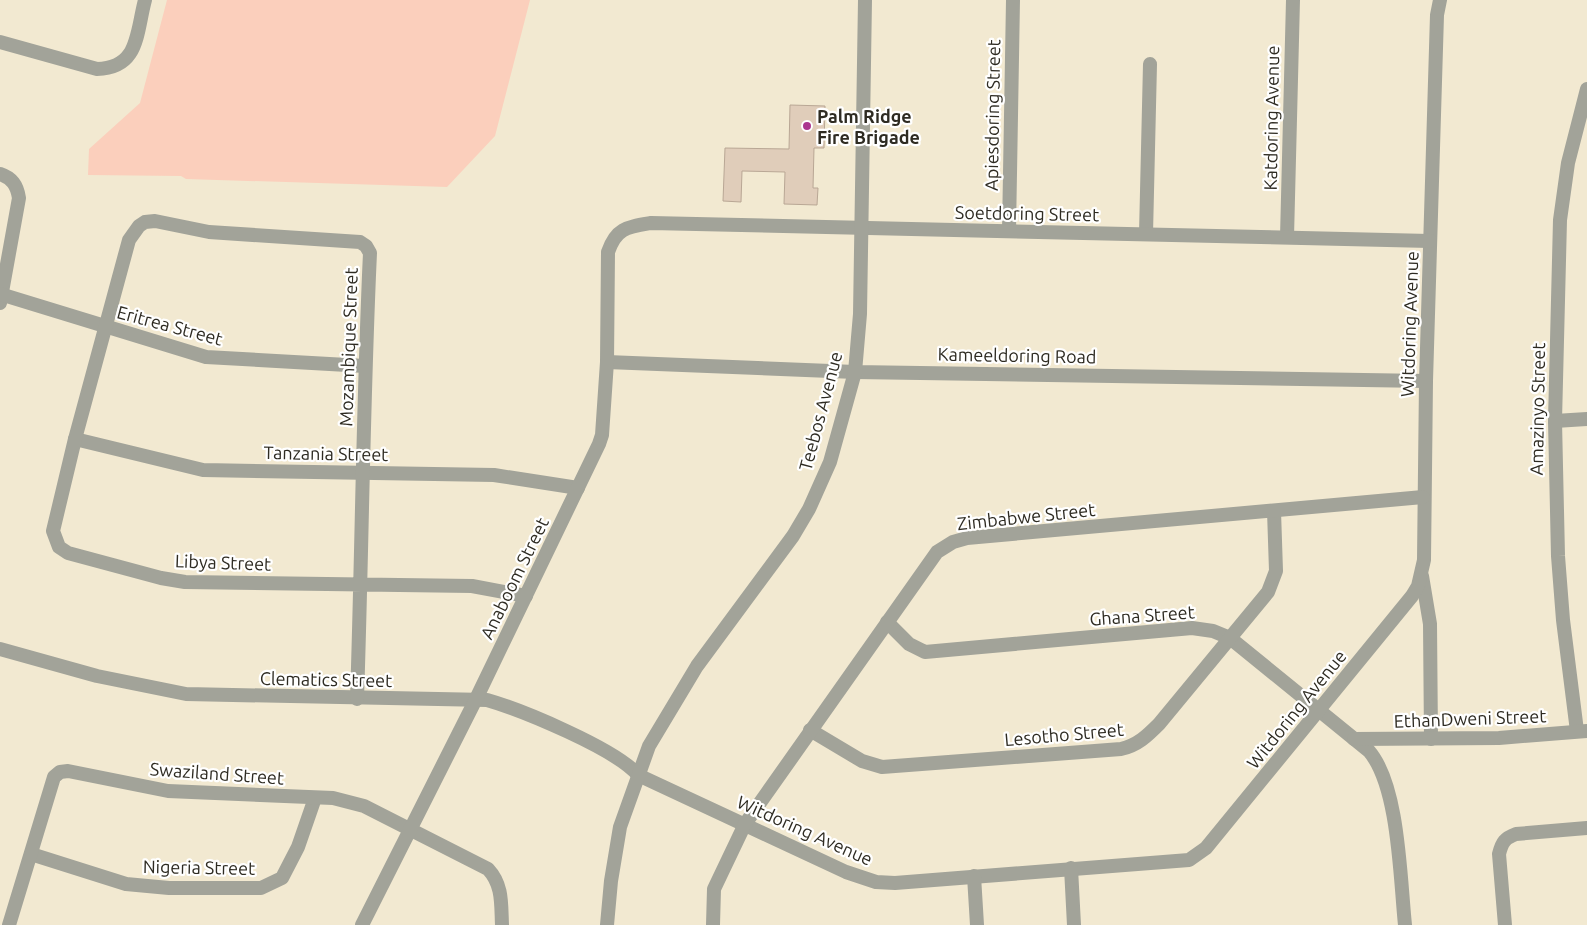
<svg xmlns="http://www.w3.org/2000/svg" width="1587" height="925" font-family="Ubuntu,sans-serif">
<style>
.green{fill:#fbcfbc}
.building{fill:#e0cdba;stroke:#b9a795}
.lines{fill:none;stroke-linecap:round;stroke-linejoin:round}
.minor{stroke:#a2a399;stroke-width:14}
.tertiary{stroke:#a2a399;stroke-width:14}
.poi-dot{fill:#ab368f;stroke:#fff;stroke-width:2}
.labels{text-anchor:middle;dominant-baseline:central;stroke-width:4.5;stroke-linejoin:round;paint-order:stroke}
.street-label{font-size:18px;fill:#2e2b22;stroke:#fff}
.poi-label{font-size:18px;font-weight:bold;fill:#2e2b22;stroke:#fff;text-anchor:start}
</style>
<rect width="100%" height="100%" fill="#f2e9d1"/>
<!-- green -->
<path class="green" d="M167 0H530L495 136 447 187 186 179 181 176 88 175 89 149 140 103Z"/>
<!-- building -->
<path class="building" d="M790 105 825 106 824 148H814L813 188H818L817 205 784 204 785 172 742 171 741 202 723 201 725 148 789 149Z"/>
<g class="lines">
<!-- minor -->
<g class="minor">
<path d="M0 42 97 69C139 68 136 34 145 0"/>
<path d="M0 174C12 178 17 185 19 198L0 303"/>
<path d="M1009 231 1013 0"/>
<path d="M1146 234 1150 64"/>
<path d="M1287 237 1293 0"/>
<path d="M0 294 206 357 365 366"/>
<path d="M607 362 855 372 1426 381"/>
<path d="M1555 421 1587 419"/>
<path d="M75 439 203 470 494 475 578 488"/>
<path d="M1422 576 1430 624 1431 739"/>
<path d="M887 622 909 644 925 652 1192 628 1213 631 1230 638 1369 751C1399 786 1400 878 1405 925"/>
<path d="M0 649 97 676 186 694 487 700C522 710 616 749 638 775L846 872 876 882 895 883 1189 860 1206 848 1412 596 1418 586 1424 560 1426 381 1437 15 1440 0"/>
<path d="M357 699C362 550 363 401 370 253L366 246 360 242 209 232 155 221 145 222 139 226 129 240 75 439 53 531 59 547 68 553 161 578 185 582 472 586 526 596"/>
<path d="M810 730 862 761 882 767 1121 749C1138 745 1147 736 1159 724L1268 592 1276 571 1274 511"/>
<path d="M1577 731 1563 620 1558 556 1555 421 1560 220 1568 163 1587 89"/>
<path d="M1354 739 1499 738 1587 731"/>
<path d="M31 854 126 884 169 888H261L282 878 298 847 315 798"/>
<path d="M1071 868 1074 925"/>
<path d="M974 876 977 925"/>
<path d="M9 925 54 777 60 772 68 771 168 791 333 798 364 806 488 869C503 885 501 904 502 925"/>
<path d="M362 925 476 699 599 444 602 435 607 362 608 252C616 228 627 227 651 223L1430 241"/>
<path d="M713 925 714 889 745 824 937 552 953 542 967 538 1423 497"/>
<path d="M1505 925 1499 854C1502 842 1505 838 1516 834L1587 828"/>
</g>
<!-- tertiary -->
<path class="tertiary" d="M607 925 611 881 620 827 649 746 697 666 793 536 809 509 830 462 855 372 860 314 865 0"/>
</g>
<!-- markers -->
<circle class="poi-dot" cx="807" cy="126" r="5"/>
<g class="labels">
<!-- street labels -->
<g class="street-label">
<text transform="translate(992 115) rotate(-89)">Apiesdoring Street</text>
<text transform="translate(1271 118) rotate(-89)">Katdoring Avenue</text>
<text transform="translate(1027 213) rotate(1)">Soetdoring Street</text>
<text transform="translate(1409 324) rotate(-88)">Witdoring Avenue</text>
<text transform="translate(170 325) rotate(15)">Eritrea Street</text>
<text transform="translate(348 347) rotate(-88)">Mozambique Street</text>
<text transform="translate(1017 355) rotate(1)">Kameeldoring Road</text>
<text transform="translate(1537 409) rotate(-89)">Amazinyo Street</text>
<text transform="translate(820 411) rotate(-75)">Teebos Avenue</text>
<text transform="translate(326 453) rotate(1)">Tanzania Street</text>
<text transform="translate(1026 516) rotate(-6)">Zimbabwe Street</text>
<text transform="translate(223 562) rotate(2)">Libya Street</text>
<text transform="translate(514 578) rotate(-64)">Anaboom Street</text>
<text transform="translate(1142 615) rotate(-4)">Ghana Street</text>
<text transform="translate(326 679) rotate(1)">Clematics Street</text>
<text transform="translate(1296 709) rotate(-51)">Witdoring Avenue</text>
<text transform="translate(1470 718) rotate(-2)">EthanDweni Street</text>
<text transform="translate(1064 734) rotate(-5)">Lesotho Street</text>
<text transform="translate(217 773) rotate(4)">Swaziland Street</text>
<text transform="translate(805 830) rotate(24)">Witdoring Avenue</text>
<text transform="translate(199 867) rotate(1)">Nigeria Street</text>
</g>
<!-- poi labels -->
<g class="poi-label">
<text x="817" y="116">Palm Ridge<tspan x="817" dy="21">Fire Brigade</tspan></text>
</g>
</g>
</svg>
